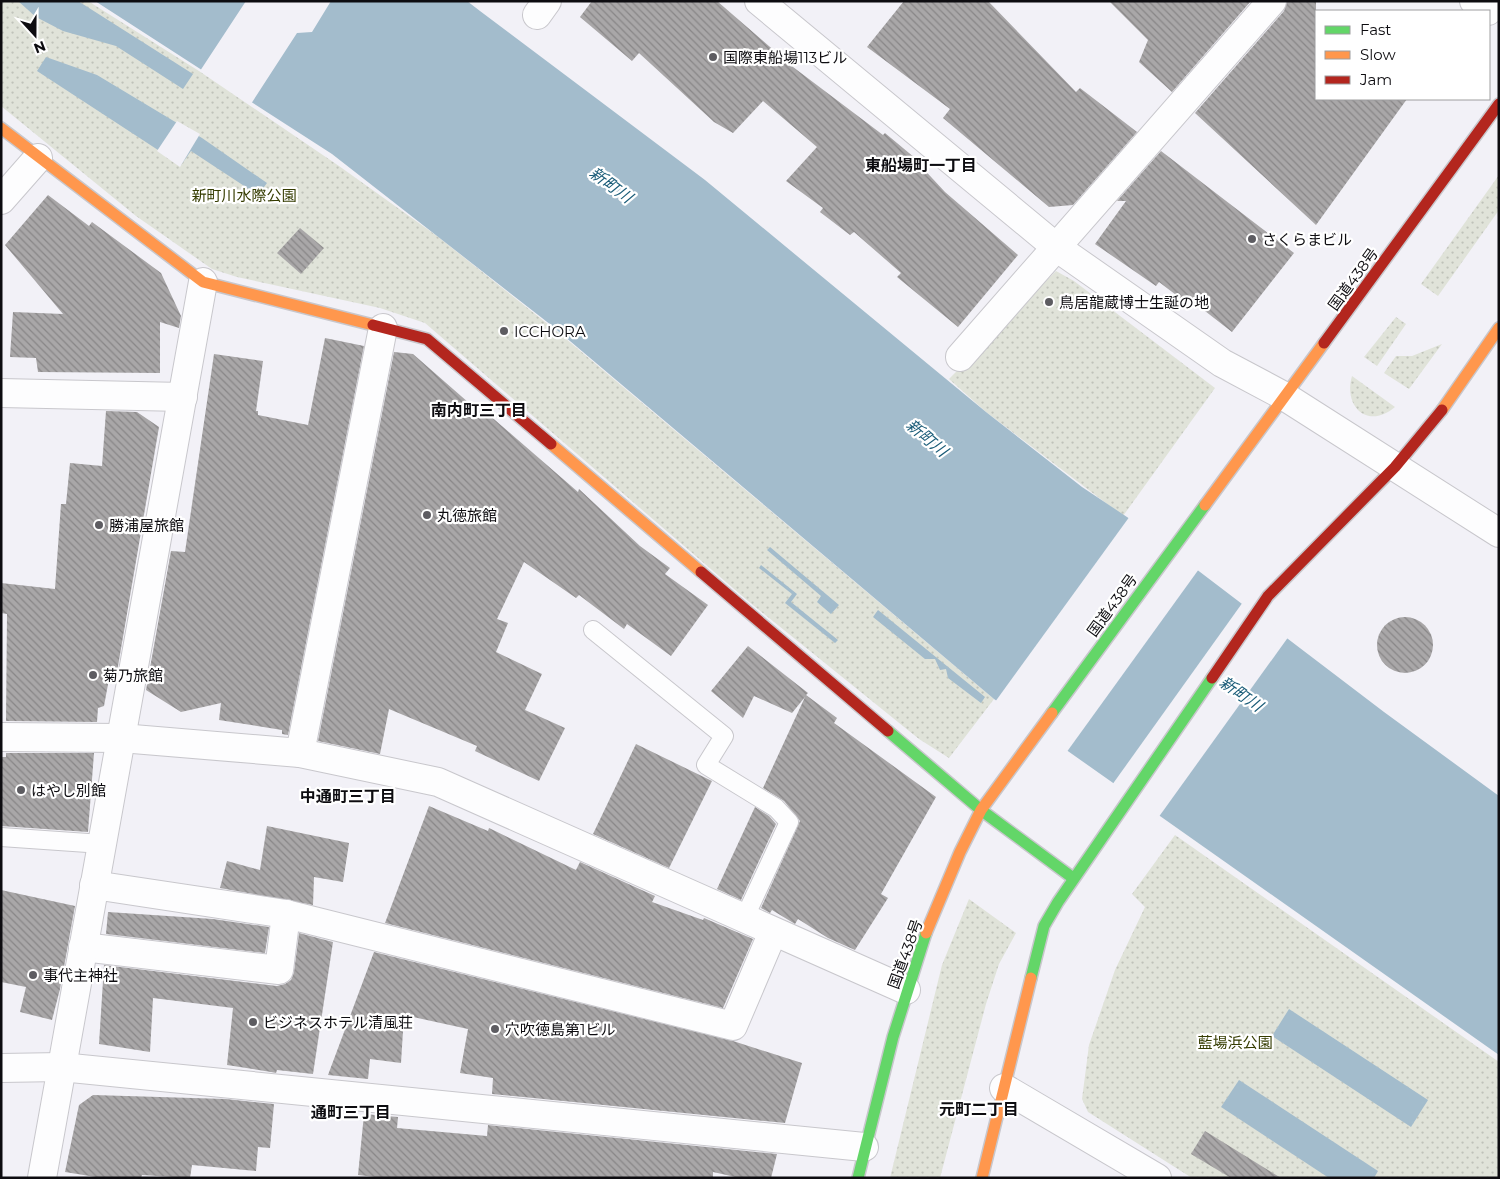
<svg xmlns="http://www.w3.org/2000/svg" width="1500" height="1179" font-family="Montserrat,'Noto Sans JP',sans-serif">
<style>
.park{fill:url(#park-dots)}
.water{fill:#a3bccc}
.pier{fill:#f2f1f7}
.building{fill:url(#building-back-hatch)}
.lines{fill:none;stroke-linecap:round;stroke-linejoin:round}
.lane-casing{stroke:#c8c7cc;stroke-width:20}
.street-casing{stroke:#c8c7cc;stroke-width:30}
.fast-casing{stroke:#c8c7cc;stroke-width:14}
.slow-casing{stroke:#c8c7cc;stroke-width:14}
.jam-casing{stroke:#c8c7cc;stroke-width:14}
.lane{stroke:#fdfdfe;stroke-width:18}
.street{stroke:#fdfdfe;stroke-width:28}
.fast{stroke:#63d668;stroke-width:11}
.slow{stroke:#ff974d;stroke-width:11}
.jam{stroke:#b3261e;stroke-width:11}
.poi-dot{fill:#5d5c61;stroke:#fff;stroke-width:2}
.labels{text-anchor:middle;dominant-baseline:central;stroke-width:4.5;stroke-linejoin:round;paint-order:stroke}
.poi-label{font-size:15px;fill:#0d0c10;stroke:#fff;text-anchor:start}
.park-label{font-size:15px;fill:#353c00;stroke:#fff}
.street-label{font-size:15px;fill:#0d0c10;stroke:#fff}
.neighbourhood-label{font-size:16px;font-weight:bold;fill:#0d0c10;stroke:#fff}
.water-label{font-size:16px;font-style:italic;fill:#1a5c78;stroke:#fff}
</style>
<defs>
<pattern id="park-dots" width="8" height="8" patternUnits="userSpaceOnUse" patternTransform="scale(1.25)"><rect width="8" height="8" fill="#e0e3d9"/><path d="M2 2h.1M6 6h.1" fill="none" stroke="#bfc2b9" stroke-width="1.8" stroke-linecap="round"/></pattern>
<pattern id="building-back-hatch" width="6" height="6" patternUnits="userSpaceOnUse" patternTransform="scale(1.25)"><rect width="6" height="6" fill="#a9a7a8"/><path d="M-1 5l2 2M0 0l6 6M5-1l2 2" fill="none" stroke="#888687"/></pattern>
</defs>
<rect width="100%" height="100%" fill="#f2f1f7"/>
<!-- park -->
<g class="park">
<path d="M1 1H88L199 71 339 166 437 236 559 333 994 699 949 758 919 739 748 601 425 323 380 308 237 277 212 269 136 216 1 106Z"/>
<path d="M1499 175V210L1438 296 1421 284Z"/>
<path d="M1056 271 1074 281 1215 388 1123 516 986 412 949 379Z"/>
<path d="M1396 317 1406 324 1377 366 1364 357Z"/>
<path d="M1442 344 1409 389 1384 373 1396 356H1412Z"/>
<path d="M1352 376 1395 407C1368 430 1343 407 1352 376Z"/>
<path d="M1175 835 1499 1062V1178H1192L1088 1112 1082 1099 1089 1045 1115 970 1145 907 1132 894Z"/>
<path d="M969 899 1016 933 999 964 986 1004 940 1178H890L942 965Z"/>
</g>
<!-- water -->
<g class="water">
<path d="M18 1H78L193 74 183 89 116 46 63 31 36 17Z"/>
<path d="M95 1H467L480 11 705 180 986 412 1082 487 1133 521 1384 712 1499 796V1055L994 699 551 325 332 154Z"/>
<path d="M46 57 97 75 202 138 267 183 258 195 191 151 181 165 37 71Z"/>
<path d="M770 547 839 605 831 614 817 602 821 596 767 550Z"/>
<path d="M761 565 797 594 791 602 838 640 835 643 785 603 792 594 759 568Z"/>
<path d="M878 610 985 697 981 703 948 678 946 669 940 670 935 659H925L873 617Z"/>
<path d="M1289 1009 1428 1100 1411 1127 1272 1036Z"/>
<path d="M1239 1080 1378 1171 1374 1178H1329L1221 1107Z"/>
</g>
<!-- pier -->
<g class="pier">
<path d="M246 1H331L312 32 297 33 251 104 200 71Z"/>
<path d="M177 121 200 134 180 167 157 151Z"/>
<path d="M1130 516 1199 569 1066 753 995 702Z"/>
<path d="M1243 602 1289 636 1158 818 1112 785Z"/>
</g>
<!-- building -->
<g class="building">
<path d="M592 1H717L793 67 883 135 885 133 921 163 919 164 945 192 1018 255 958 327 897 277 901 273 854 232 850 235 820 212 823 208 786 181 817 147 763 101 733 133 714 122 639 53 632 61 580 17Z"/>
<path d="M904 1H988L1076 92 1080 88 1137 132 1073 205 1049 207 943 118 950 109 867 47Z"/>
<path d="M1109 1H1251L1172 92 1139 62 1148 40Z"/>
<path d="M1287 1H1316V99H1407L1316 225 1195 113 1284 11Z"/>
<path d="M1161 151 1294 253 1232 332 1187 297 1184 301 1159 282 1156 286 1095 244 1126 201H1117Z"/>
<path d="M48 195 89 226 92 222 161 273 181 316 179 328 160 322V373L38 372 36 358 10 357 13 312 63 314 5 245Z"/>
<path d="M300 228 324 248 301 274 277 253Z"/>
<path d="M325 338 364 346 288 735 282 734V730L219 720 221 703 181 712 146 690 171 551 185 552 214 354 263 361 256 411H258V415L308 425Z"/>
<path d="M394 352 413 354 485 417 488 414 578 492 579 489 640 546 670 568 665 574 708 605 671 656 627 624 624 629 579 595 576 598 524 562 497 619 508 623 496 652 542 674 525 710 565 728 539 781 475 751 477 746 389 709 380 754 318 741Z"/>
<path d="M106 411 137 412 159 427 117 672 111 668 104 706 98 708 97 722 6 721 7 614 1 613V583L55 589 61 504H66L70 463 102 466Z"/>
<circle cx="1405" cy="645" r="28"/>
<path d="M748 646 808 693 806 695 837 718 834 723 936 797 881 894 888 898 855 950 828 938 798 919 795 924 772 910 770 913 761 908 800 821 784 801 763 788 805 697 792 713 754 696 743 718 711 691Z"/>
<path d="M636 744 712 781 669 868 593 834Z"/>
<path d="M6 753H94L88 832 1 826V757H6Z"/>
<path d="M429 806 488 831 489 828 576 870 580 862 655 896 652 902 703 920 704 918 753 939 723 1008 385 923Z"/>
<path d="M755 807 769 816 776 824 741 900 717 889Z"/>
<path d="M267 826 349 843 343 882 314 877 313 905 220 888 227 861 260 870Z"/>
<path d="M1 890 75 906 60 989 52 1020 20 1012 26 987 1 982Z"/>
<path d="M108 912 213 919 269 927 265 953 106 934Z"/>
<path d="M299 933 333 942 313 1074 277 1070 276 1073 271 1072 227 1065 233 1008 153 998 150 1052 99 1044 104 965 277 986 285 984 291 980 294 972Z"/>
<path d="M374 952 733 1041 802 1063 785 1123 492 1094 493 1078 460 1073 468 1029 404 1015 401 1063 370 1059 368 1079 328 1075Z"/>
<path d="M93 1095 226 1099 274 1104 270 1148 258 1147 256 1171 192 1165 190 1178 142 1175 141 1178H102L65 1172 79 1105Z"/>
<path d="M364 1114 398 1117 397 1128 487 1136 488 1125 777 1154 771 1178H740L713 1172V1178H385L358 1175Z"/>
<path d="M1205 1131 1281 1178H1231L1191 1154Z"/>
</g>
<g class="lines">
<defs>
<g id="lane">
<path d="M593 630 724 736 706 765 776 808 789 822 744 919"/>
<path d="M1 837 102 844"/>
</g>
<g id="street">
<path d="M759 1 1056 247 1222 363 1284 396 1499 533"/>
<path d="M1474 1 1488 11"/>
<path d="M537 15 547 1"/>
<path d="M1 200 38 158"/>
<path d="M960 357 1272 1"/>
<path d="M1 393 183 397"/>
<path d="M1 737 121 738 300 753 438 782 906 990"/>
<path d="M300 753 383 328"/>
<path d="M94 885 286 914 733 1026 773 932"/>
<path d="M83 947 279 970 286 914"/>
<path d="M1 1068 61 1067 864 1147"/>
<path d="M1004 1088 1157 1178"/>
<path d="M42 1178 203 282"/>
</g>
<g id="fast">
<path d="M1052 713 1205 505"/>
<path d="M888 731 981 810 1073 878"/>
<path d="M1031 978 1044 926 1058 902 1212 678"/>
<path d="M858 1178 893 1037 926 933"/>
</g>
<g id="slow">
<path d="M1 128 203 282 373 325"/>
<path d="M1442 410 1499 328"/>
<path d="M551 444 701 572"/>
<path d="M1205 505 1324 343"/>
<path d="M926 933 960 852 981 810 1052 713"/>
<path d="M982 1178 1031 978"/>
</g>
<g id="jam">
<path d="M373 325 427 339 551 444"/>
<path d="M1324 343 1499 104"/>
<path d="M701 572 888 731"/>
<path d="M1212 678 1268 596 1395 467 1442 410"/>
</g>
</defs>
<!-- lane casing -->
<use href="#lane" class="lane-casing"/>
<!-- street casing -->
<use href="#street" class="street-casing"/>
<!-- fast casing -->
<use href="#fast" class="fast-casing"/>
<!-- slow casing -->
<use href="#slow" class="slow-casing"/>
<!-- jam casing -->
<use href="#jam" class="jam-casing"/>
<!-- lane -->
<use href="#lane" class="lane"/>
<!-- street -->
<use href="#street" class="street"/>
<!-- fast -->
<use href="#fast" class="fast"/>
<!-- slow -->
<use href="#slow" class="slow"/>
<!-- jam -->
<use href="#jam" class="jam"/>
</g>
<!-- markers -->
<g class="poi-dot">
<circle cx="713" cy="57" r="5"/>
<circle cx="1252" cy="239" r="5"/>
<circle cx="1049" cy="302" r="5"/>
<circle cx="504" cy="331" r="5"/>
<circle cx="427" cy="515" r="5"/>
<circle cx="99" cy="525" r="5"/>
<circle cx="93" cy="675" r="5"/>
<circle cx="21" cy="790" r="5"/>
<circle cx="33" cy="975" r="5"/>
<circle cx="253" cy="1022" r="5"/>
<circle cx="495" cy="1029" r="5"/>
</g>
<g class="labels">
<!-- poi labels -->
<g class="poi-label">
<text x="723" y="57">国際東船場113ビル</text>
<text x="1262" y="239">さくらまビル</text>
<text x="1059" y="302">鳥居龍蔵博士生誕の地</text>
<text x="514" y="331">ICCHORA</text>
<text x="437" y="515">丸徳旅館</text>
<text x="109" y="525">勝浦屋旅館</text>
<text x="103" y="675">菊乃旅館</text>
<text x="31" y="790">はやし別館</text>
<text x="43" y="975">事代主神社</text>
<text x="263" y="1022">ビジネスホテル清風荘</text>
<text x="505" y="1029">穴吹徳島第1ビル</text>
</g>
<!-- park labels -->
<g class="park-label">
<text x="244" y="195">新町川水際公園</text>
<text x="1235" y="1042">藍場浜公園</text>
</g>
<!-- street labels -->
<g class="street-label">
<text transform="translate(1353 279) rotate(-54)">国道438号</text>
<text transform="translate(1112 605) rotate(-54)">国道438号</text>
<text transform="translate(905 954) rotate(-70)">国道438号</text>
</g>
<!-- neighbourhood labels -->
<g class="neighbourhood-label">
<text x="921" y="165">東船場町一丁目</text>
<text x="479" y="410">南内町三丁目</text>
<text x="348" y="796">中通町三丁目</text>
<text x="979" y="1109">元町二丁目</text>
<text x="351" y="1112">通町三丁目</text>
</g>
<!-- water labels -->
<g class="water-label">
<text transform="translate(611 185) rotate(36)">新町川</text>
<text transform="translate(927 438) rotate(40)">新町川</text>
<text transform="translate(1241 694) rotate(35)">新町川</text>
</g>
</g>
<!-- border -->
<rect width="1500" height="1179" fill="none" stroke="#0d0c10" stroke-width="5"/>
<!-- legend -->
<rect x="1315" y="10" width="175" height="90" fill="#ffffff" stroke="#9e9e9f"/>
<rect x="1325" y="26" width="25" height="8" fill="#63d668" stroke="#9e9e9f"/>
<text x="1360" y="35" font-size="15" fill="#0d0c10">Fast</text>
<rect x="1325" y="51" width="25" height="8" fill="#ff974d" stroke="#9e9e9f"/>
<text x="1360" y="60" font-size="15" fill="#0d0c10">Slow</text>
<rect x="1325" y="76" width="25" height="8" fill="#b3261e" stroke="#9e9e9f"/>
<text x="1360" y="85" font-size="15" fill="#0d0c10">Jam</text>
<!-- north arrow -->
<g transform="translate(35 35) rotate(159)" stroke="#ffffff" stroke-width="4" paint-order="stroke">
<path d="M0-4L9 19L0 12L-9 19Z" fill="#0d0c10"/>
<text y="-8" font-size="14" font-weight="bold" text-anchor="middle" fill="#0d0c10">N</text>
</g>
</svg>
